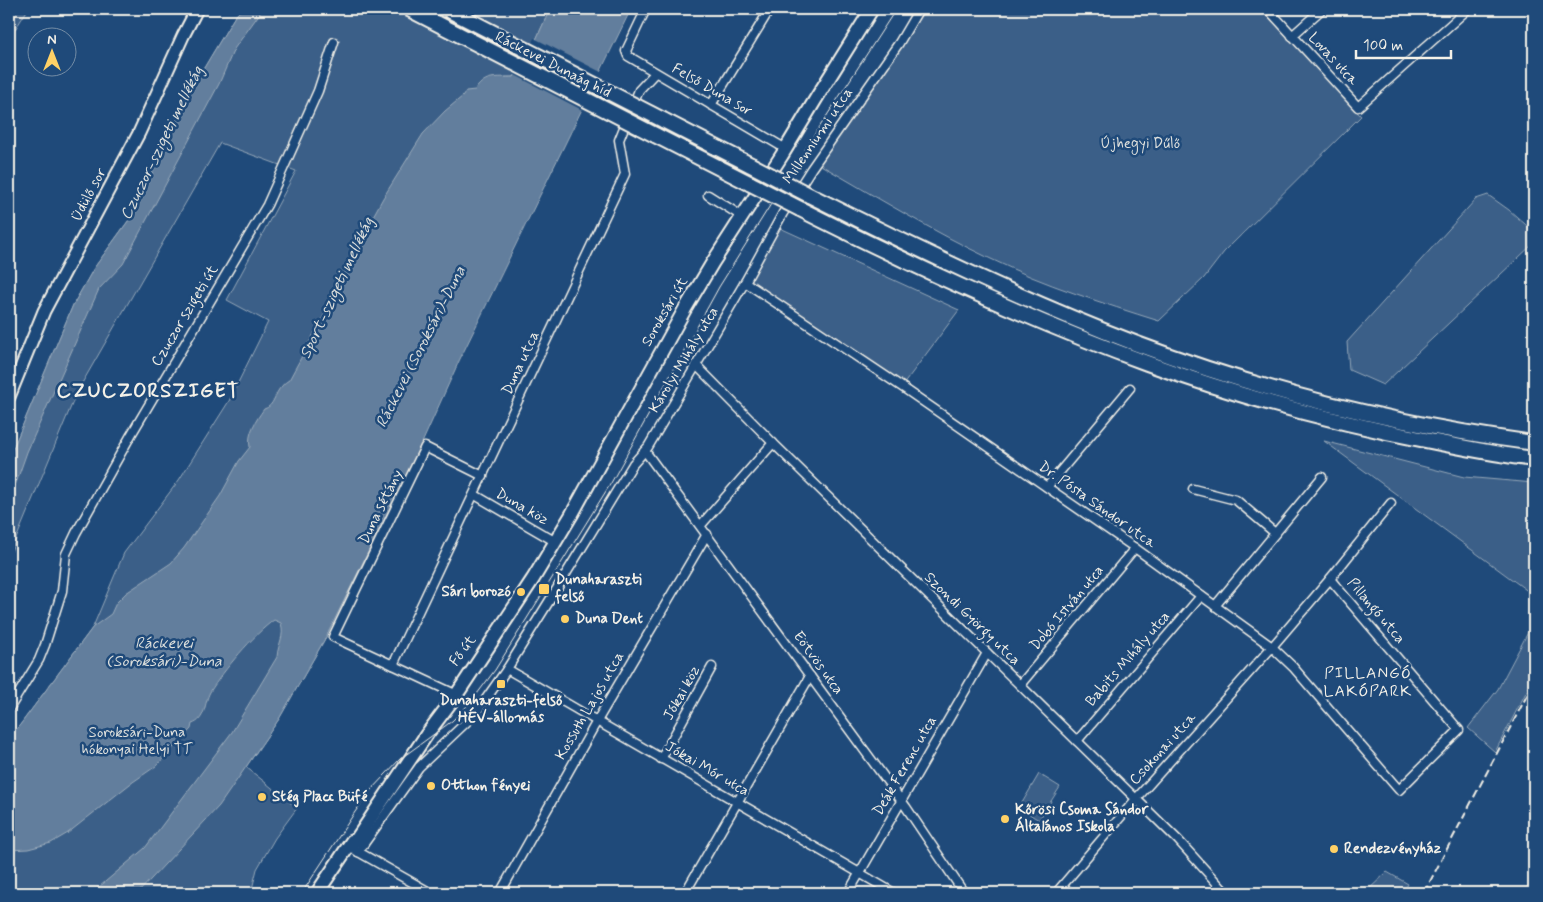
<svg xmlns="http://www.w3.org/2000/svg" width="1543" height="902" font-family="Mynerve,sans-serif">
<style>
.green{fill:#3a5f88;stroke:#97a8b8}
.water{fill:#627e9d;stroke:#9cacbb}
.pier{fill:#1f4a7a}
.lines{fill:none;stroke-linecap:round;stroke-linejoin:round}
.street-casing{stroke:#f4f1e8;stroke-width:11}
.secondary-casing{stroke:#f4f1e8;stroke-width:15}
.primary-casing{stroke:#f4f1e8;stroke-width:16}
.highway-casing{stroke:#f4f1e8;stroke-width:18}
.street{stroke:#1f4a7a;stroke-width:8}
.secondary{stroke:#1f4a7a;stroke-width:11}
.primary{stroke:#1f4a7a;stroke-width:12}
.highway{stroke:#1f4a7a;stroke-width:14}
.tram{stroke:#f4f1e8;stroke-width:1}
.rail{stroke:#f4f1e8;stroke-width:2;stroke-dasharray:8 4;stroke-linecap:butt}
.highway-bridge-casing{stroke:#f4f1e8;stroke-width:18;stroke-linecap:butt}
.highway-bridge{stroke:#1f4a7a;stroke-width:14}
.poi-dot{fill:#ffd166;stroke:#1f4a7a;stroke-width:2}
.labels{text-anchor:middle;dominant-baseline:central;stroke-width:5;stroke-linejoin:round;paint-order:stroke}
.street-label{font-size:15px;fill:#f4f1e8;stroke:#1f4a7a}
.park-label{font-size:15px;fill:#e1e2de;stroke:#1f4a7a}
.poi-label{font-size:15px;font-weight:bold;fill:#f4f1e8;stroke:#1f4a7a;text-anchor:start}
.water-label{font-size:16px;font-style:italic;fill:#dee0dd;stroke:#1f4a7a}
.neighbourhood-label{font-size:16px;letter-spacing:1px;fill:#f4f1e8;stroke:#1f4a7a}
.district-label{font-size:20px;font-weight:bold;letter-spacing:1px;fill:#f4f1e8;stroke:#1f4a7a}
</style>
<rect width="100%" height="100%" fill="#1f4a7a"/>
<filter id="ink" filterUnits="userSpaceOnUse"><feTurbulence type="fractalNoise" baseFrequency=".02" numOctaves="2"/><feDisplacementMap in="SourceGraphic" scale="10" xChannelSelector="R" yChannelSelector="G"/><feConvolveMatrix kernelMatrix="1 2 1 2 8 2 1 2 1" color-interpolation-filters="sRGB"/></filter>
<g filter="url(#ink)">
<!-- green -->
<g class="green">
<path d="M9 9H28L9 39Z"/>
<path d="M242 9H550L530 53 514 77H505L326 637 279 719 246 767 297 808 275 838 257 869 251 893H9V737L20 725 93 627 124 553 179 480 229 401 268 322 227 300 296 171 220 143 77 392 9 556V458L73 305 94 268 134 213 189 93 235 16Z"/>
<path d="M922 9H1261L1361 116 1224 252 1204 278 1159 321C1102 303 1045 285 991 259 932 231 876 197 819 164Z"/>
<path d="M1488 195 1509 210 1533 231 1534 243 1383 385 1349 370 1347 342 1476 199Z"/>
<path d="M778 227 959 310 903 385 750 280Z"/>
<path d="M1324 441 1464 477 1534 483V603L1529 592Z"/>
<path d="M1534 621V677L1495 752 1468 728 1498 689Z"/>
<path d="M1039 774 1060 787 1039 820 1019 808Z"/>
<path d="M1387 872 1408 884 1403 893H1365Z"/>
</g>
<!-- water -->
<g class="water">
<path d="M242 9H263L234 49 219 84 123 264 99 289 27 452 9 503V458L73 305 94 268 134 213 189 93 235 16Z"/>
<path d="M550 9H631L459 361 422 443 326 637 279 719 219 806 138 893H92L145 848 232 732 277 657C278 643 285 637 281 623L274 620C254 634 223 671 210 692 204 703 206 720 192 724L191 729 156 766 130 784 68 833 51 843 28 849 9 850V737L20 725 93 627 111 614 116 603 126 593 171 563 184 548 220 496 239 461 250 447C247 434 256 420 264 409 275 406 274 393 282 386 284 383 286 382 289 380L334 297 354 251 383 198 423 134 445 111 463 96 466 91 475 90C486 74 496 78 514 77L530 53Z"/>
</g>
<!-- pier -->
<path class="pier" d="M534 38 603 73 584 111 513 74 528 51Z"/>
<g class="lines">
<defs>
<g id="street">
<path d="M646 9 626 51 628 56 786 149"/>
<path d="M1268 9 1358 107 1468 9"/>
<path d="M1292 36 1322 9"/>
<path d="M711 105 770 9"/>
<path d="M708 195 743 217"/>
<path d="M745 282 905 389 1135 548 1272 647 1293 667 1399 790 1459 730 1330 579"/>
<path d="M697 366 773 443 1178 840 1226 893"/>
<path d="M645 451 906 807 964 893"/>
<path d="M1047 487 1130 388"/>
<path d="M1193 489 1236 500 1275 533"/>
<path d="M475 495 556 542"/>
<path d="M701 525 773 443"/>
<path d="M1215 606 1322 477"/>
<path d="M393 665 625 174 619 140 639 90 655 73"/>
<path d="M507 669 894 893"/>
<path d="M1020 685 1135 548"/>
<path d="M453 693 333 637 425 447 483 476"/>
<path d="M9 709 39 660 45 645 62 591 66 554 76 533 131 435 267 205 318 91 334 42"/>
<path d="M1077 741 1201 596"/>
<path d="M661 759 712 667"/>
<path d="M355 850 431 893"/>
<path d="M358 852 419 767 476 713 507 669 553 595 633 464 648 447 745 282 783 213 811 169 899 43 919 9"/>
<path d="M1062 887 1071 893"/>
<path d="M500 893 597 721 707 534"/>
<path d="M685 893 810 676"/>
<path d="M848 893 987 653"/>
<path d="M1056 893 1136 799 1272 647 1330 579 1391 503"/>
</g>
<path id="secondary" d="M9 397 44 311 139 133 183 36 197 9"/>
<g id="primary">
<path d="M349 847 356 840 427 734 457 694 533 579 572 514 685 309 713 262 782 155 817 97 872 9"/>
<path d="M317 893 352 841"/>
</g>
<g id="highway">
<path d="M663 120 751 165"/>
<path d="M655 135 751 184"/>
<path d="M809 195C917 249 1025 301 1137 344 1264 392 1400 425 1534 443"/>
<path d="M800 209C913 266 1029 320 1147 363 1239 397 1334 422 1430 441 1465 448 1499 455 1534 459"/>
</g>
</defs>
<!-- street casing -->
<use href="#street" class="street-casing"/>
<!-- secondary casing -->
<use href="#secondary" class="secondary-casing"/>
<!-- primary casing -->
<use href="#primary" class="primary-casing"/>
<!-- highway casing -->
<use href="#highway" class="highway-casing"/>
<!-- street -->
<use href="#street" class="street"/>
<!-- secondary -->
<use href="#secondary" class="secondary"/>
<!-- primary -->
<use href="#primary" class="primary"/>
<!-- highway -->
<use href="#highway" class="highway"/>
<!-- tram -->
<path class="tram" d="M302 893 355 812 370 791 400 759 452 721 471 702 495 670 611 483 719 287 813 137 896 9"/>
<!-- rail -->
<path class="rail" d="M1424 893 1534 682"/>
<defs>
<g id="highway-bridge">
<path d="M409 9 655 135"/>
<path d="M447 9 663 120"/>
<path d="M751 165 809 195"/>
<path d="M751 184 800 209"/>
</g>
</defs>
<!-- highway-bridge casing -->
<use href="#highway-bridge" class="highway-bridge-casing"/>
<!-- highway-bridge -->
<use href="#highway-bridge" class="highway-bridge"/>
</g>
</g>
<!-- markers -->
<g class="poi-dot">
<rect x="538" y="583" width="12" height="12" rx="2.5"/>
<circle cx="521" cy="592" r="5"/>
<circle cx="565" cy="619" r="5"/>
<rect x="496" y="679" width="10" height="10" rx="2.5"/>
<circle cx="431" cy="786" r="5"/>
<circle cx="262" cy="797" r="5"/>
<circle cx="1005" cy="819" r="5"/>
<circle cx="1334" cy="849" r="5"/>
</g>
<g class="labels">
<!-- street labels -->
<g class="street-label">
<text transform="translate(1333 59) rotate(47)">Lovas utca</text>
<text transform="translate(553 65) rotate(27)">Ráckevei Dunaág híd</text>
<text transform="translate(712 90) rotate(30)">Felső Duna sor</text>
<text transform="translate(818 136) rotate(-56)">Millenniumi utca</text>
<text transform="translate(89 195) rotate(-62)">Üdülő sor</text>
<text transform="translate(665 312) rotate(-60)">Soroksári út</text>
<text transform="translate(185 316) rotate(-59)">Czuczor szigeti út</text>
<text transform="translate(684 360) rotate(-59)">Károlyi Mihály utca</text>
<text transform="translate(521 363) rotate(-65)">Duna utca</text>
<text transform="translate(1097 505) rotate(35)">Dr. Pósta Sándor utca</text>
<text transform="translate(381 507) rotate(-64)">Duna sétány</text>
<text transform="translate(522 507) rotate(30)">Duna köz</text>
<text transform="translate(1067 608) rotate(-50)">Dobó István utca</text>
<text transform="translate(1376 611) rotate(50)">Pillangó utca</text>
<text transform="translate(972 619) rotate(44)">Szondi György utca</text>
<text transform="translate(463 651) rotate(-54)">Fő út</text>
<text transform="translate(1128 659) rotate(-49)">Babits Mihály utca</text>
<text transform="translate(818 663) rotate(54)">Eötvös utca</text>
<text transform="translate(682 693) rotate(-61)">Jókai köz</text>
<text transform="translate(590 706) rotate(-60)">Kossuth Lajos utca</text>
<text transform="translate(1163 749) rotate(-48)">Csokonai utca</text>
<text transform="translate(905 766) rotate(-60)">Deák Ferenc utca</text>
<text transform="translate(707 769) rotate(30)">Jókai Mór utca</text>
</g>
<!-- park labels -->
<g class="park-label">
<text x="1140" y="144">Újhegyi Dűlő</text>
<text x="137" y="733">Soroksári-Duna<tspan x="137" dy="17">hókonyai Helyi TT</tspan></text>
</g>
<!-- poi labels -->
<g class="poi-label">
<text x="555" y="580">Dunaharaszti<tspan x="555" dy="17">felső</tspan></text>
<text x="511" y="592" text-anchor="end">Sári borozó</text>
<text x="575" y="619">Duna Dent</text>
<text x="501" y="701" text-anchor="middle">Dunaharaszti-felső<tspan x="501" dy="17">HÉV-állomás</tspan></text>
<text x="441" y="786">Otthon fényei</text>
<text x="272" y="797">Stég Placc Büfé</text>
<text x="1015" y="810">Kőrösi Csoma Sándor<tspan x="1015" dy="17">Általános Iskola</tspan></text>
<text x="1344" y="849">Rendezvényház</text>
</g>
<!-- water labels -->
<g class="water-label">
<text transform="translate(162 143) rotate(-64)">Czuczor-szigeti mellékág</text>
<text transform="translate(337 288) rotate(-65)">Sport-szigeti mellékág</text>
<text transform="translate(421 347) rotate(-63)">Ráckevei (Soroksári)-Duna</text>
<text x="164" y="643">Ráckevei<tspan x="164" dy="18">(Soroksári)-Duna</tspan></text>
</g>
<!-- neighbourhood labels -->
<g class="neighbourhood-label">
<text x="1368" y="673">PILLANGÓ<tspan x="1368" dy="18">LAKÓPARK</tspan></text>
</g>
<!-- district labels -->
<g class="district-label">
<text x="148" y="391">CZUCZORSZIGET</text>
</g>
</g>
<!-- margin -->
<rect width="1543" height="902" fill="none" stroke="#1f4a7a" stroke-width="30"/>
<rect x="15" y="15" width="1513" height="872" fill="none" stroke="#f4f1e8" stroke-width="2" filter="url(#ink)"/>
<!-- north arrow -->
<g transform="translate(52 52)"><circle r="24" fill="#1f4a7a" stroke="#748da6"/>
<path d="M0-4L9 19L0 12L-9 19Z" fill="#ffd166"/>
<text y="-8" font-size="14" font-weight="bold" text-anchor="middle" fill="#f4f1e8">N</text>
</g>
<!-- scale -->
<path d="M1356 50v8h95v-8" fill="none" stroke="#f4f1e8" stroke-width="2.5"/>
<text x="1363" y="50" font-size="15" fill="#f4f1e8" stroke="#1f4a7a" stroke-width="4" paint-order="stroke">100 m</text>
</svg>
